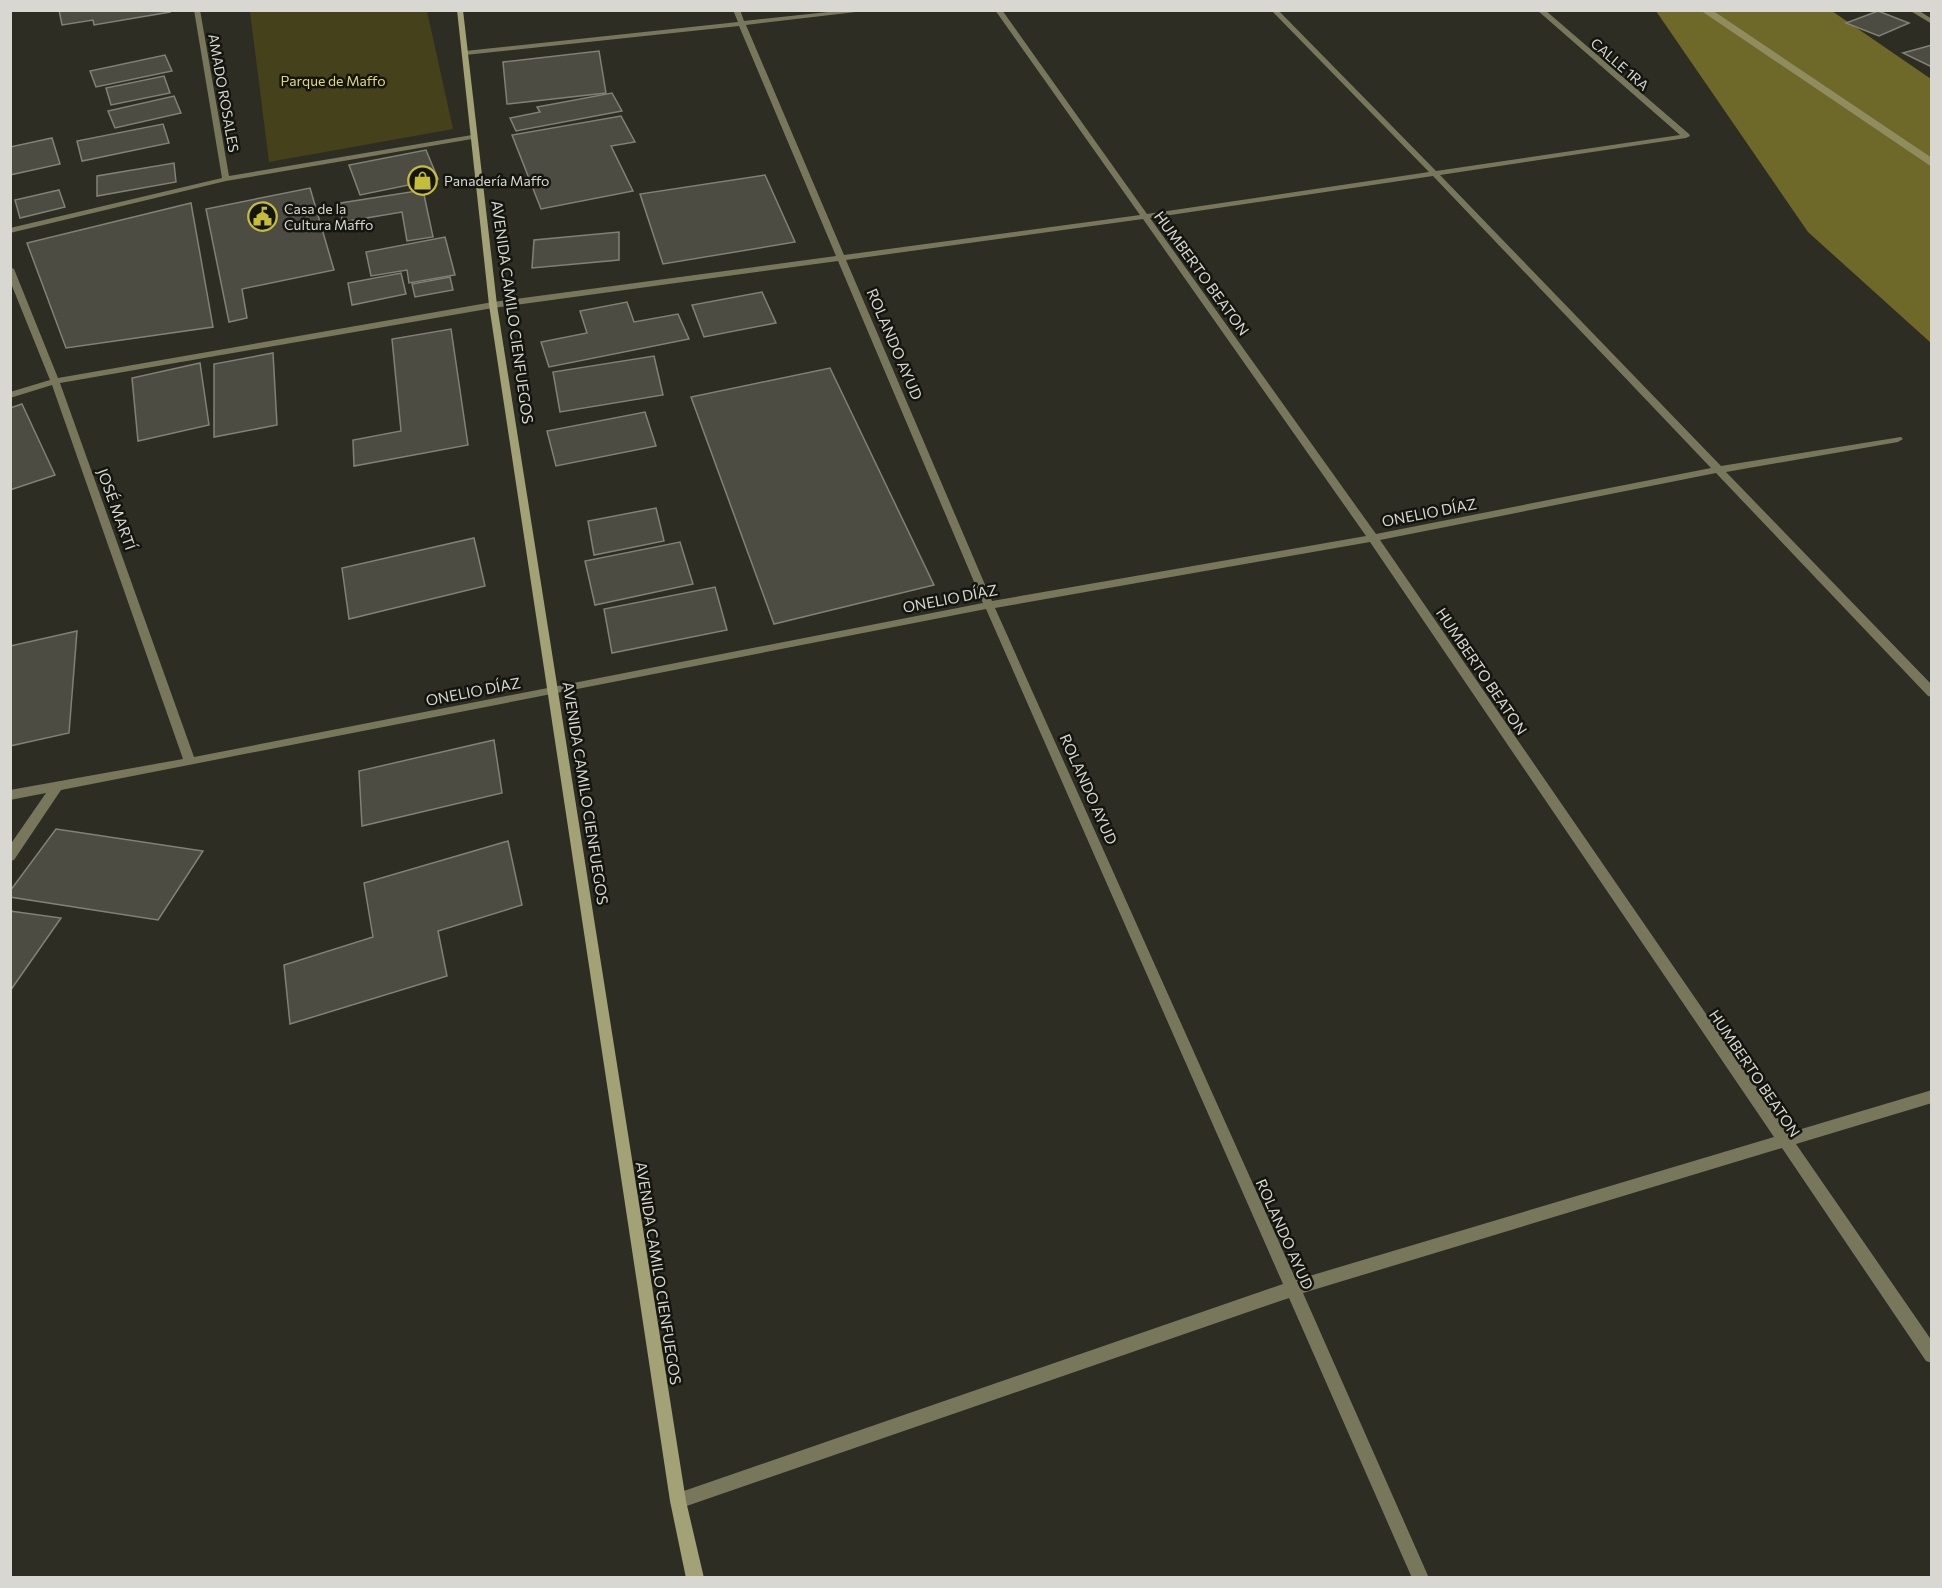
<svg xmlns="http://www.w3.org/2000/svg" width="1942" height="1588" font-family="Commissioner,sans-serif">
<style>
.green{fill:#45421b}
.forest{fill:#6e6928}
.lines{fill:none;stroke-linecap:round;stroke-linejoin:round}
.stream{fill:#908c5d;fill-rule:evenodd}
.building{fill:#4d4c42;stroke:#828175;stroke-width:1.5}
.minor{fill:#78775c;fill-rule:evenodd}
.secondary{fill:#a3a176;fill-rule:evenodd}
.labels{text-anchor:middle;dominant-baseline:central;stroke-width:5;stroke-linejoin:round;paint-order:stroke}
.far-street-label{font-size:14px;fill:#d8d7d1;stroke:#151510}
.far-park-label{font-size:14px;fill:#e0d97b;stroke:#151510}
.far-poi-label{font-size:14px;fill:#d8d7d1;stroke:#151510;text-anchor:start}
.street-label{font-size:15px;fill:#d8d7d1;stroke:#151510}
</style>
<rect width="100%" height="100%" fill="#2d2d23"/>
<!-- green -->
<path class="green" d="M250 11H427L453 129 269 162Z"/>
<!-- forest -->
<path class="forest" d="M1656 11H1832L1931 79V343L1808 232Z"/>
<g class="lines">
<!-- stream -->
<path class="stream" d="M1700 10H1712L1932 158V167Z"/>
</g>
<!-- building -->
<g class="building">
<path d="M59 10H170V12L94 25 93 20 62 25Z"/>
<path d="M1878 11 1909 23 1879 36 1846 23Z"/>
<path d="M1932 45V67L1903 53Z"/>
<path d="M599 51 606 93 507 104 503 62Z"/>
<path d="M165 55 172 71 96 87 90 71Z"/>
<path d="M164 76 170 93 111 105 106 88Z"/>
<path d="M612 93 622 111 516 131 510 118 540 112 537 107Z"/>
<path d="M174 96 181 113 115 128 108 111Z"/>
<path d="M621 116 635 142 611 146 633 191 541 209 512 135Z"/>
<path d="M163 124 169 143 82 161 77 141Z"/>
<path d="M52 138 60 164 10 175V147Z"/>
<path d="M426 150 438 179 360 195 349 165Z"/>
<path d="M174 163 176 182 97 196V176Z"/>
<path d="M765 175 795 242 663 264 640 194Z"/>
<path d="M310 188 334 270 242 289 247 318 229 322 206 209Z"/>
<path d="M59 190 65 207 20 218 15 200Z"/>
<path d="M423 190 433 237 407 241 402 212 342 222 341 203Z"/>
<path d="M191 203 213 327 66 348 27 243Z"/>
<path d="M619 232V260L532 268 534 240Z"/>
<path d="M445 237 455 275 409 283 407 270 371 276 366 252Z"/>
<path d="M401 273 406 294 352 305 348 283Z"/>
<path d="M450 277 453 290 415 297 412 284Z"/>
<path d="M762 292 776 323 704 337 692 305Z"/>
<path d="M627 302 634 322 678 314 689 339 549 367 541 342 587 333 580 311Z"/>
<path d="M451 329 468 445 354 466 353 440 401 431 392 339Z"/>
<path d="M273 353 277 425 214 437V364Z"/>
<path d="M654 356 663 395 560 412 553 372Z"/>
<path d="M200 363 209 425 138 441 132 378Z"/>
<path d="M830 368 934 585 774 624 691 397Z"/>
<path d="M22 404 55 475 10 490V408Z"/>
<path d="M645 412 656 446 556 466 547 431Z"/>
<path d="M656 508 664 541 594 555 588 521Z"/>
<path d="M474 538 485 586 349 619 342 568Z"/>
<path d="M680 542 693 584 595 605 585 561Z"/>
<path d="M715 587 727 630 612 653 604 609Z"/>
<path d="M77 631 69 733 10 746V646Z"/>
<path d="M494 740 502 793 362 826 359 771Z"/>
<path d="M56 829 203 851 158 920 10 897V891Z"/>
<path d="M508 841 522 905 438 931 447 976 290 1024 284 965 373 937 364 883Z"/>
<path d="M10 911 61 918 10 991Z"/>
</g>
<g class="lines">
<!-- minor -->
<g class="minor">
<path d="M194 10H200L229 176 472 135 476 137 472 139 226 181 10 233V228L222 178Z"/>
<path d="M733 10H740L744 21 847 10H873L746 25 844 255 1140 215 995 10H1002L1147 214 1429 172 1271 10H1278L1436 171 1680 135 1537 10H1545L1689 134 1690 136 1686 138 1440 175 1721 466 1901 437 1903 439 1898 442 1726 472 1932 685V697L1928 696 1716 473 1380 540 1788 1133 1932 1090V1103L1796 1144 1932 1341V1363L1926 1361 1782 1148 1303 1293 1429 1578H1412L1289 1298 678 1509 672 1507 670 1501 672 1495 678 1493 1283 1284 986 609 61 790 14 860 10 861V845L46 793 10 800V790L183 759 52 385 10 398V392L50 380 10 281V267L14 269 58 378 493 302 836 256 739 26 465 55 462 53 465 51 738 22ZM1433 176 1711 468 1376 534 1150 218ZM1143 219 1366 536 992 601 846 260ZM838 261 983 603 194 757 60 383 493 308ZM1370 542 1774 1137 1296 1280 995 608Z"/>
<path d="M1909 10H1918L1932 19V24Z"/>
</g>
<!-- secondary -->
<path class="secondary" d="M457 10H463L497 305 686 1501 704 1578H686L670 1501 489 305Z"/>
</g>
<!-- icons -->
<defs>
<symbol id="shop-ring" viewBox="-11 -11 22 22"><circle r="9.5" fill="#151510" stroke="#c6bc3c" stroke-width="1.5"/><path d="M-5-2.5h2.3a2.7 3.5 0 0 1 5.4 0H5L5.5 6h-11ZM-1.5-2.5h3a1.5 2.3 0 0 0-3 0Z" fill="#c6bc3c"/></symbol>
<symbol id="civic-ring" viewBox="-11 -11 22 22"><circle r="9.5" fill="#151510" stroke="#c6bc3c" stroke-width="1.5"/><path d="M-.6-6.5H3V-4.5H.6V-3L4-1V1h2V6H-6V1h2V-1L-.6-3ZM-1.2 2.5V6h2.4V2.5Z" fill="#c6bc3c"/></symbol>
</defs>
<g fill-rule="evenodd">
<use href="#shop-ring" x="406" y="164" width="33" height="33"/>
<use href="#civic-ring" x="246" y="200" width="33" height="33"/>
</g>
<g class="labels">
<!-- far-street labels -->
<g class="far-street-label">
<text transform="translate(1620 64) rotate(41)">CALLE 1RA</text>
<text transform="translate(224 93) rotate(80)">AMADO ROSALES</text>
</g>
<!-- far-park labels -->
<g class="far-park-label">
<text x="333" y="80">Parque de Maffo</text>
</g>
<!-- far-poi labels -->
<g class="far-poi-label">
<text x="444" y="180">Panadería Maffo</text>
<text x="284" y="208">Casa de la<tspan x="284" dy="16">Cultura Maffo</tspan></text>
</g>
<!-- street labels -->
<g class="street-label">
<text transform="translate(1202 273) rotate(54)">HUMBERTO BEATON</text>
<text transform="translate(513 312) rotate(82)">AVENIDA CAMILO CIENFUEGOS</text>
<text transform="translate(895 344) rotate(67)">ROLANDO AYUD</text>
<text transform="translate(117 509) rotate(70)">JOSÉ MARTÍ</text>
<text transform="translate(1429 512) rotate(-11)">ONELIO DÍAZ</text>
<text transform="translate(950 598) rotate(-11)">ONELIO DÍAZ</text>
<text transform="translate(1482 671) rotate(56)">HUMBERTO BEATON</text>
<text transform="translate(473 691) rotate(-11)">ONELIO DÍAZ</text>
<text transform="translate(1089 789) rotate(66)">ROLANDO AYUD</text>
<text transform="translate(586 793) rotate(81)">AVENIDA CAMILO CIENFUEGOS</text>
<text transform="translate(1755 1073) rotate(56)">HUMBERTO BEATON</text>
<text transform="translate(1285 1234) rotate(66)">ROLANDO AYUD</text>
<text transform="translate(659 1273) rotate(81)">AVENIDA CAMILO CIENFUEGOS</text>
</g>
</g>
<!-- border -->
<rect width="1942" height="1588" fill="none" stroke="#d8d7d1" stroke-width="24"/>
</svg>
